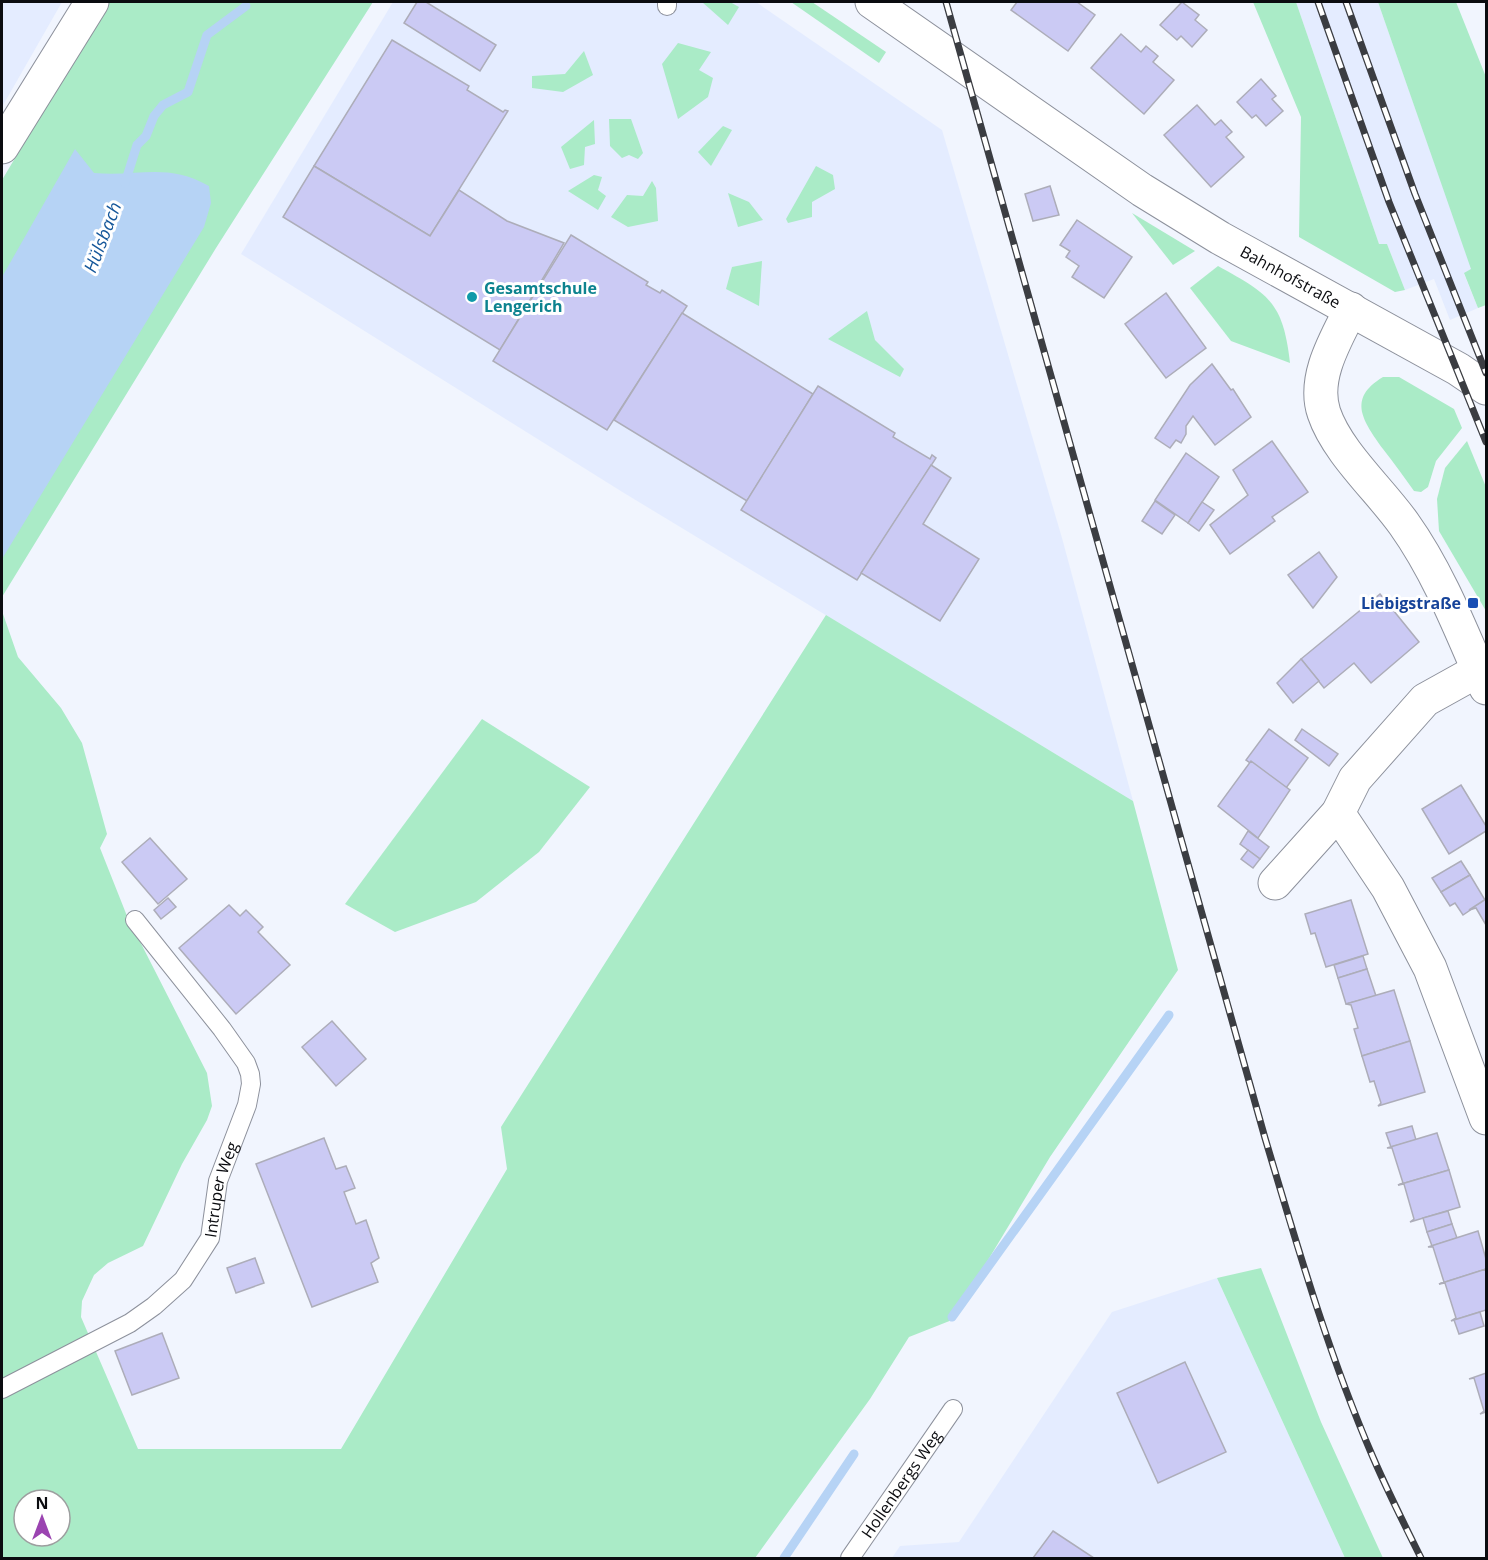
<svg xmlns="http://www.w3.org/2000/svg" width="1488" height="1560" font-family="'Open Sans',sans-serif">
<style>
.built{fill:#e4ecff}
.green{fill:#aaebc7;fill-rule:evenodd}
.water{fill:#b6d3f5}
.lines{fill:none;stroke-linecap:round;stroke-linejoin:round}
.stream{stroke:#b6d3f5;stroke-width:9}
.building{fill:#cbcaf4;stroke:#adadb9;stroke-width:1.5}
.service-casing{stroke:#8d919c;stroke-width:20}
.minor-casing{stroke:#8d919c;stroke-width:35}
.tertiary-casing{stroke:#8d919c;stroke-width:35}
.service{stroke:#fff;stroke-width:18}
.minor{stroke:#fff;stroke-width:33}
.tertiary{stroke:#fff;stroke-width:33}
.rail-casing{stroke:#3b3d42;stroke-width:7}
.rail{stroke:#fff;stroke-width:4.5;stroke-dasharray:14;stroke-linecap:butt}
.culture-dot{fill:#0f9aa8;stroke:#fff;stroke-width:2}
.transit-dot{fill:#1a4fb4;stroke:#fff;stroke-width:2}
.labels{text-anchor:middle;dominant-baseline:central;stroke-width:6;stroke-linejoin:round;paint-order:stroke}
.street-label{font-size:16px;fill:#0b0c10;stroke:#fff}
.culture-label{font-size:16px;font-weight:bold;fill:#0d838f;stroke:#fff;text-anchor:start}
.transit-label{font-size:16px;font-weight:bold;fill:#164399;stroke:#fff;text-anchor:end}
.water-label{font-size:18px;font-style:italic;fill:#15579a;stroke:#fff}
</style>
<rect width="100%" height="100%" fill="#f1f5fe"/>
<!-- built -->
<g class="built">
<path d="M2 2H62L2 107Z"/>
<path d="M393 2H756L942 130 1062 538 1133 801 624 493 241 254Z"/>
<path d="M1296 2H1378L1472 270 1464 274 1478 308 1450 320 1434 279 1405 290 1387 244H1379Z"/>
<path d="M1217 1278 1345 1558H892L900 1546 959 1542 1112 1312Z"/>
</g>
<!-- green -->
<g class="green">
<path d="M108 2H373L216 248 2 597V180Z"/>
<path d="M702 2H730L739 7 728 25Z"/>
<path d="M791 2H812L886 52 879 63Z"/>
<path d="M1253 2H1296L1379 244H1387L1405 290 1395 292 1299 237 1301 117Z"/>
<path d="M1378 2H1456L1486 77V305L1478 308 1464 273 1471 269Z"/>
<path d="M678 43 711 52 699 70 713 78 708 97 678 119 662 64Z"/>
<path d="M584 51 593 75 563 92 532 88V76L565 74Z"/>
<path d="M609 119H631L643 153 638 159 629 155 622 158 610 146Z"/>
<path d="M594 120 595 144 585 147 584 165 570 169 561 147Z"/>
<path d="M723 126 732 130 711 166 698 152Z"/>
<path d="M816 166 833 175 835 189 812 202V217L788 223 786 219Z"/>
<path d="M594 175 602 177 598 190 606 196 598 210 568 191Z"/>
<path d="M652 181 656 188 658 221 628 227 611 217 627 195 643 196Z"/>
<path d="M728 193 749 202 763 220 738 227Z"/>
<path d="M1132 213 1195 251 1173 265Z"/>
<path d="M762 261 759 306 726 289 732 267Z"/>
<path d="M1218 266C1269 294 1283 302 1290 363L1231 341 1190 288Z"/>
<path d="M867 311 875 340 904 369 900 377 828 339Z"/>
<path d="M1383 377H1399L1454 409 1462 428 1436 461 1428 487 1421 492 1414 491C1404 477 1394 463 1383 449 1364 422 1346 399 1383 377Z"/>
<path d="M1467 441 1486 487V611L1439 531 1437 499 1445 468Z"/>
<path d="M2 611 18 657 61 708 82 743 107 834 100 848 127 916 207 1073 212 1106 207 1120 182 1164 143 1246 108 1263 94 1275 82 1301 81 1317 138 1449H341L507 1169 501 1127 826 615 1133 801 1178 970 1050 1157 952 1320 909 1337 870 1399 755 1558H2ZM24 1500H60V1536H24Z"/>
<path d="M482 719 590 787 539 852 476 902 395 932 345 904Z"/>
<path d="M1261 1268 1321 1422 1383 1558H1345L1217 1278Z"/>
</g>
<!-- water -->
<path class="water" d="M75 149 94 173C139 177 167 162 209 186L211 203 204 227 2 559V277Z"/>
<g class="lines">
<!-- stream -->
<g class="stream">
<path d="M125 183 137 145 146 136 154 116 163 105 188 92 207 35 246 6"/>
<path d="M952 1317 1169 1015"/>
<path d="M784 1558 854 1454"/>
</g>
</g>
<!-- building -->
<g class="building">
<path d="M417 2H426L496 45 480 71 404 23Z"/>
<path d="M1017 2H1077L1095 15 1068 51 1011 10Z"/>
<path d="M1182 2 1199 15 1195 20 1207 30 1192 47 1181 36 1177 40 1160 25Z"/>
<path d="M1121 34 1141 52 1146 46 1158 56 1153 62 1174 80 1144 114 1091 68Z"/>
<path d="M392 40 469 86 467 90 503 112 505 110 508 111 430 236 314 166Z"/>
<path d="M1261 79 1276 96 1272 99 1283 111 1266 126 1256 115 1252 118 1237 102Z"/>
<path d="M1197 105 1215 125 1221 120 1232 132 1226 137 1244 157 1211 187 1164 135Z"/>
<path d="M314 166 430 236 459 190 507 221 564 243 500 350 283 217Z"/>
<path d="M1050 186 1059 215 1033 221 1025 194Z"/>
<path d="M1077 220 1132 257 1104 298 1072 277 1079 266 1066 257 1070 251 1060 245Z"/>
<path d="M571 235 648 282 646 285 660 293 662 290 687 306 607 430 493 361Z"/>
<path d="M1166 293 1206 348 1166 378 1125 324Z"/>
<path d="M682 313 813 394 747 501 614 420Z"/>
<path d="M1212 364 1231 390 1233 389 1251 417 1215 445 1193 416 1186 426V434L1181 443 1176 440 1170 448 1155 438 1190 385Z"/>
<path d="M818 386 895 433 893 437 930 459 932 455 936 458 857 580 741 510Z"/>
<path d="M1272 441 1308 492 1272 517 1275 521 1230 554 1210 525 1248 495 1233 470Z"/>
<path d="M1186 453 1219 477 1188 523 1155 500Z"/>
<path d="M931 465 951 478 923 524 979 559 940 621 861 573Z"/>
<path d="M1155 501 1175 515 1162 534 1142 521Z"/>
<path d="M1202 502 1214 510 1199 531 1188 523Z"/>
<path d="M1319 552 1337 577 1313 608 1288 575Z"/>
<path d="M1380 594 1419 642 1371 683 1354 663 1324 688 1301 659Z"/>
<path d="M1301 659 1319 681 1293 703 1277 683Z"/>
<path d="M1269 729 1308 758 1286 788 1246 760Z"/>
<path d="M1302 729 1338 754 1329 766 1295 740Z"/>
<path d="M1251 761 1290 790 1258 838 1218 806Z"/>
<path d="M1461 785 1486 826V831L1449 854 1422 809Z"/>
<path d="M1248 831 1269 847 1260 859 1240 844Z"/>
<path d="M150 838 187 879 158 904 122 862Z"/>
<path d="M1248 850 1260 859 1253 868 1241 859Z"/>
<path d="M1461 861 1470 875 1441 892 1432 878Z"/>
<path d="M1470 875 1485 900 1463 915 1455 903 1450 906 1441 892Z"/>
<path d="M168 898 176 907 161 919 154 910Z"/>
<path d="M1486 899V925L1476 908 1469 910Z"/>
<path d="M1351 900 1368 954 1326 967 1315 933 1311 934 1305 914Z"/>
<path d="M229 905 240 916 246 910 263 927 258 932 290 965 236 1014 179 948Z"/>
<path d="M1363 956 1367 969 1338 978 1334 965Z"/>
<path d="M1367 969 1376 996 1346 1004 1338 978Z"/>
<path d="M1394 990 1410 1041 1362 1056 1354 1029 1358 1028 1351 1005 1346 1004Z"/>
<path d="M332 1021 366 1059 336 1086 302 1047Z"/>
<path d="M1410 1041 1425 1092 1378 1106 1381 1103 1374 1081 1370 1082 1362 1056Z"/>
<path d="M1412 1126 1416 1140 1391 1147 1386 1133Z"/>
<path d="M1437 1133 1449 1170 1398 1185 1403 1183 1392 1148H1387Z"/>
<path d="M324 1138 336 1169 346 1166 355 1188 344 1192 356 1224 366 1220 379 1258 371 1263 378 1282 312 1307 256 1164Z"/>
<path d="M1449 1170 1460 1207 1410 1222 1414 1219 1404 1184 1398 1185Z"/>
<path d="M1448 1211 1452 1224 1427 1232 1423 1218Z"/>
<path d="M1452 1224 1457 1238 1432 1246 1427 1232Z"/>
<path d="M1478 1231 1486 1259V1269L1439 1284 1444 1282 1433 1247H1428Z"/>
<path d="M255 1258 264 1283 236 1293 227 1268Z"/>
<path d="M1486 1269V1310L1451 1321 1456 1318 1445 1283 1439 1284Z"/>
<path d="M1480 1312 1484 1326 1459 1334 1454 1320Z"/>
<path d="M162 1333 179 1378 132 1395 115 1351Z"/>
<path d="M1185 1362 1226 1452 1158 1483 1117 1393Z"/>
<path d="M1486 1373V1412L1480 1414 1484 1411 1474 1378 1469 1379Z"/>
<path d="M1053 1531 1094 1558H1033Z"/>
</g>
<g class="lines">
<defs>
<g id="service">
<path d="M667 6V2"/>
<path id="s1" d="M2 1389 130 1323 154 1306 183 1280 210 1238 218 1181 247 1105 251 1084 250 1074 246 1063 222 1029 135 920"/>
<path id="s2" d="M850 1558 953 1409"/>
</g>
<g id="minor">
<path d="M2 147 92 2"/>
<path d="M1351 309C1336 339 1312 378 1324 413 1337 452 1380 490 1404 524 1439 573 1462 633 1486 688"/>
<path d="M1338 813 1388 888 1430 968 1486 1118"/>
<path d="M1275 883 1338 813 1355 779 1425 700 1479 670"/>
</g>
<g id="tertiary">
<path id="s3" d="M872 2 1142 190 1220 238 1458 369 1486 388"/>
</g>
</defs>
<!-- service casing -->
<use href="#service" class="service-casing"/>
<!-- minor casing -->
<use href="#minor" class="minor-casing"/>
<!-- tertiary casing -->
<use href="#tertiary" class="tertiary-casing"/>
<!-- service -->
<use href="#service" class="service"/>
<!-- minor -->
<use href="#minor" class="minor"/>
<!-- tertiary -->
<use href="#tertiary" class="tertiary"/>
<defs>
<g id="rail">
<path d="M946 2 1265 1138C1297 1245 1328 1353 1372 1455 1387 1490 1404 1524 1421 1558"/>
<path d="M1318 2 1389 202 1486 442"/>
<path d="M1346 2 1415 194 1486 373"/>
</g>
</defs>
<!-- rail casing -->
<use href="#rail" class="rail-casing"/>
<!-- rail -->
<use href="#rail" class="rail"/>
</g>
<!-- markers -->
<circle class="culture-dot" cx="472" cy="297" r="6"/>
<rect class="transit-dot" x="1467" y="597" width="12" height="12" rx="3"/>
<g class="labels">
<!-- street labels -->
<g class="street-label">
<text stroke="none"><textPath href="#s3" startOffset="501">Bahnhofstraße</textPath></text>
<text stroke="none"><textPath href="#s1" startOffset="312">Intruper Weg</textPath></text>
<text stroke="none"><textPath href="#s2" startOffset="90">Hollenbergs Weg</textPath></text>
</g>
<!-- culture labels -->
<g class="culture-label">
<text x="484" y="288">Gesamtschule<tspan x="484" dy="18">Lengerich</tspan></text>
</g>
<!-- transit labels -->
<g class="transit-label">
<text x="1461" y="603">Liebigstraße</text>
</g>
<!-- water labels -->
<g class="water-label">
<text transform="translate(102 237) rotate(-69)">Hülsbach</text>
</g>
</g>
<!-- border -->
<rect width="1488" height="1560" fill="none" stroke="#0b0c10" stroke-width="6"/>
<!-- north arrow -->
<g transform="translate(42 1518)"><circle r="28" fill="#ffffff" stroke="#9d9e9f" stroke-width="1.5"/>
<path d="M0-4.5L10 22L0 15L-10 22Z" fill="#9b44b1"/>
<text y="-9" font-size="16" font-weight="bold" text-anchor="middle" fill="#0b0c10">N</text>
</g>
</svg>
